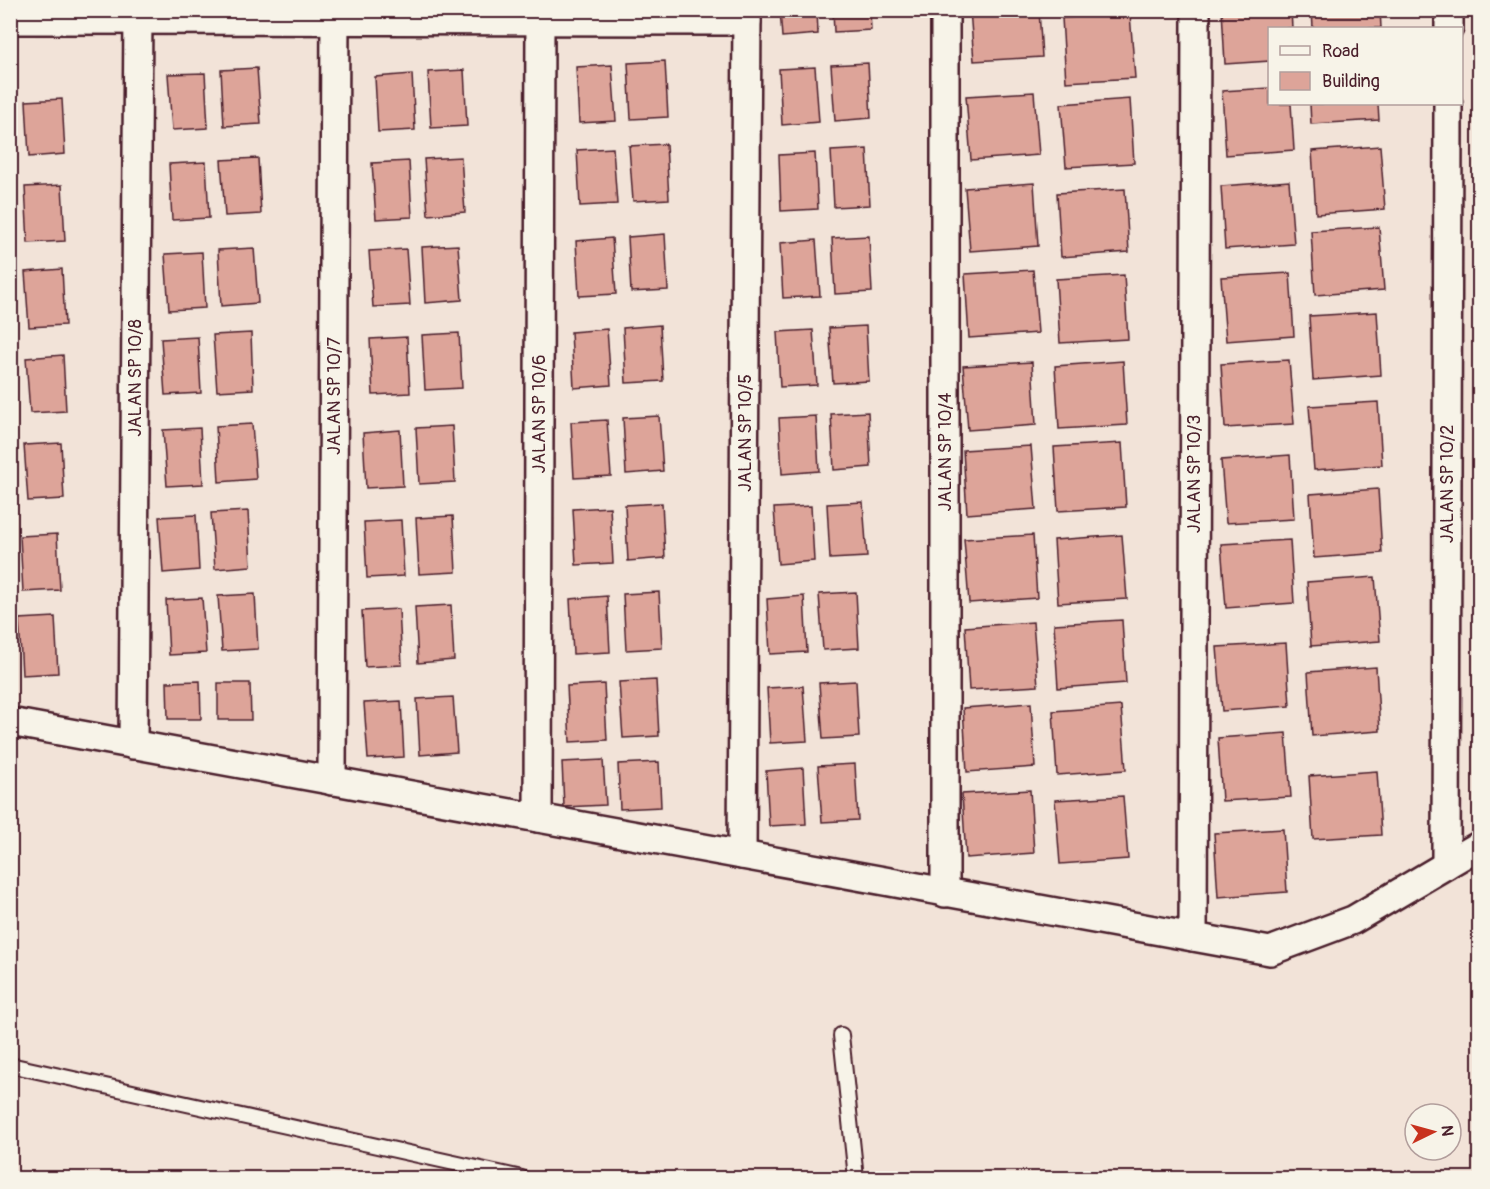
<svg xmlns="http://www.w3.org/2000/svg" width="1490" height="1189" font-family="Pangolin,sans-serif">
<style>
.building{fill:#dda499;stroke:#4a1f2b;stroke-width:1.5}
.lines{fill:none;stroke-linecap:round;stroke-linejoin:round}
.lane-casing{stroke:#4a1f2b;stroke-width:18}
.street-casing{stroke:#4a1f2b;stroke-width:32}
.lane{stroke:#f7f3e8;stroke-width:14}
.street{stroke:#f7f3e8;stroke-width:27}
.labels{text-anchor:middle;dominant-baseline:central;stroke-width:4.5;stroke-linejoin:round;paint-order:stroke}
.street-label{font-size:18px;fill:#4a1f2b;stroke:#f7f3e8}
</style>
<rect width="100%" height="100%" fill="#f2e3d8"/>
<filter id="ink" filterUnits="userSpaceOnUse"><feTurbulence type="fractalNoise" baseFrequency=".0167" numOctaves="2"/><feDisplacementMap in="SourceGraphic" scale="12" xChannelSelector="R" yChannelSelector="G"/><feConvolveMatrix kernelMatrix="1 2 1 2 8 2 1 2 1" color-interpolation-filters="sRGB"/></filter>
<g filter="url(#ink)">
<!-- building -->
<g class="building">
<path d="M780 10H817L818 34 782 37Z"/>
<path d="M833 10H870L871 30 834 32Z"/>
<path d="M970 10H1039L1042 57 974 61Z"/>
<path d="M1222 10H1291L1292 28H1270V61L1225 64Z"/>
<path d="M1312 10H1380L1381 28H1313Z"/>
<path d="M1130 14 1135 78 1066 82 1062 18Z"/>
<path d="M665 61 668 117 631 119 628 63Z"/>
<path d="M868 63 871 118 835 121 831 65Z"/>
<path d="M612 65 616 121 579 123 576 67Z"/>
<path d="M815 67 819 122 782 125 779 69Z"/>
<path d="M257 68 261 124 224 126 221 70Z"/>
<path d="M464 70 467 126 431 128 428 72Z"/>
<path d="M205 73 208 128 172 130 168 74Z"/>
<path d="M412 74 415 130 378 132 375 77Z"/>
<path d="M1270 88V104H1291L1294 150 1226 155 1222 91Z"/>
<path d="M1034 92 1039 155 971 160 966 96Z"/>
<path d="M62 99 65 154 29 157 26 101Z"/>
<path d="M1130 99 1134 163 1066 167 1061 104Z"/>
<path d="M1310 104H1378L1379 120 1311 124Z"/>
<path d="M10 118 13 158 10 159Z"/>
<path d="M666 144 669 199 633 201 629 146Z"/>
<path d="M1380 146 1385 209 1316 214 1312 151Z"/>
<path d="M613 148 617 204 580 206 577 150Z"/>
<path d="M867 149 870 205 834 207 831 151Z"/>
<path d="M815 153 818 209 781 211 779 155Z"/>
<path d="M461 157 465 212 428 215 424 159Z"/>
<path d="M258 158 261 214 225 216 221 160Z"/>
<path d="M409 161 412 217 376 219 372 163Z"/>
<path d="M206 162 209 218 172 220 169 164Z"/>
<path d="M1289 181 1294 244 1225 249 1221 186Z"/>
<path d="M1034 183 1038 246 970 251 965 188Z"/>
<path d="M62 185 65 241 28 243 25 187Z"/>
<path d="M1125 189 1129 252 1061 257 1057 193Z"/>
<path d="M10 209 13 245H10Z"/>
<path d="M1379 227 1384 290 1315 295 1311 231Z"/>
<path d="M665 234 668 290 631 292 628 237Z"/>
<path d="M869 236 872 292 835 294 832 238Z"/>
<path d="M612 238 616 294 579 296 576 241Z"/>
<path d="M816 240 820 296 783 298 780 243Z"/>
<path d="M458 245 462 300 425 303 422 247Z"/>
<path d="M254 248 258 303 221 306 218 250Z"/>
<path d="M406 249 410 305 373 307 369 251Z"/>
<path d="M202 252 205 308 169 310 165 254Z"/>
<path d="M62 269 65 325 29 327 25 272Z"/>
<path d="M1033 270 1038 333 969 338 965 274Z"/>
<path d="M1290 273 1294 336 1226 341 1221 277Z"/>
<path d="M1124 275 1128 339 1060 343 1056 279Z"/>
<path d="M10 285 13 329H10Z"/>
<path d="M1377 312 1381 375 1313 380 1309 316Z"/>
<path d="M660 325 663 381 626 383 623 328Z"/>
<path d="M866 326 869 381 833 383 829 328Z"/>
<path d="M607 329 611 385 574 388 571 332Z"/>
<path d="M813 330 817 385 780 387 777 332Z"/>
<path d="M251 333 253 389 217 391 213 335Z"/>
<path d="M459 333 462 388 425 390 422 335Z"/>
<path d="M198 337 201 393 165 395 161 339Z"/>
<path d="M407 337 410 393 373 395 370 339Z"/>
<path d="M63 355 66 411 30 413 26 358Z"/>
<path d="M10 360 14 415H10Z"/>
<path d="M1289 360 1294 424 1225 428 1221 364Z"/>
<path d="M1123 361 1127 425 1059 429 1055 366Z"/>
<path d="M1032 362 1036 425 968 430 963 366Z"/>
<path d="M1378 402 1382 465 1314 470 1309 406Z"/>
<path d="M868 412 871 467 834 470 831 414Z"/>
<path d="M659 416 663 471 626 474 623 418Z"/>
<path d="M816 416 819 471 782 474 779 418Z"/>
<path d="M607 420 611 476 574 478 571 422Z"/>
<path d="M252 424 256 479 219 482 216 426Z"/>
<path d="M452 426 455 482 419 484 416 428Z"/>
<path d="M200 428 203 484 167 486 163 430Z"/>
<path d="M400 430 403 486 366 488 363 433Z"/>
<path d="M61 443 64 499 28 501 24 445Z"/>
<path d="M1122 443 1126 507 1058 511 1054 447Z"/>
<path d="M1031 446 1036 509 967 514 963 450Z"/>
<path d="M1290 455 1294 519 1226 523 1221 460Z"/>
<path d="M1378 489 1382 553 1314 558 1310 494Z"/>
<path d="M863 502 867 557 830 559 827 504Z"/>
<path d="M662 503 665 558 628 561 625 505Z"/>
<path d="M811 506 814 561 778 564 774 508Z"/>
<path d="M610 507 613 563 576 565 573 509Z"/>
<path d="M248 511 251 566 215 569 211 513Z"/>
<path d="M196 515 199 570 163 573 159 517Z"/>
<path d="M453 516 456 572 419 574 416 518Z"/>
<path d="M401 520 404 576 367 578 364 522Z"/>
<path d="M57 534 60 590 23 592 20 536Z"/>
<path d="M1033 535 1037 598 969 603 964 539Z"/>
<path d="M1122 535 1127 599 1058 603 1054 540Z"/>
<path d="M1290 540 1294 603 1226 608 1221 544Z"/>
<path d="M1375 577 1380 641 1311 646 1307 582Z"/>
<path d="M659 592 662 648 626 650 623 594Z"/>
<path d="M856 592 859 648 823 650 819 594Z"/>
<path d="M255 594 258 649 222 651 218 596Z"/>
<path d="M607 596 610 652 573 654 570 599Z"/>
<path d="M804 596 807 652 770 654 767 599Z"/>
<path d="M202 598 206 653 169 655 166 600Z"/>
<path d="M451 605 454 660 418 663 415 607Z"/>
<path d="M399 609 402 665 365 667 362 611Z"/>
<path d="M55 617 58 673 22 675 19 619Z"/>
<path d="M1122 620 1126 683 1058 688 1054 624Z"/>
<path d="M1033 622 1038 686 969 690 965 627Z"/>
<path d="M1286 643 1290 706 1222 711 1217 647Z"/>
<path d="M1376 667 1380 731 1312 736 1308 672Z"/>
<path d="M656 680 659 736 623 738 619 682Z"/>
<path d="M200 681 201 719H168L167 682Z"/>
<path d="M856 681 859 737 823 739 819 683Z"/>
<path d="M218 683H250L251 720H218Z"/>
<path d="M604 684 607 740 570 742 567 686Z"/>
<path d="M803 686 807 741 770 743 767 688Z"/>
<path d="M453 697 457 752 420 755 417 699Z"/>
<path d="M401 701 404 757 368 759 364 703Z"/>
<path d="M1031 703 1035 767 967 772 963 708Z"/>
<path d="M1121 706 1126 770 1057 775 1053 711Z"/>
<path d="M1286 733 1291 797 1222 801 1218 738Z"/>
<path d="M603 760 606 805 564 807 562 762Z"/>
<path d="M659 762 661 807 620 809 618 764Z"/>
<path d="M855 764 858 820 822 822 818 766Z"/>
<path d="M803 768 806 824 769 826 766 771Z"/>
<path d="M1377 771 1381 835 1313 839 1309 776Z"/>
<path d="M1030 790 1034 853 966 858 962 794Z"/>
<path d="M1123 796 1128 859 1060 864 1055 800Z"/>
<path d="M1283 829 1287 892 1218 897 1214 833Z"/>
</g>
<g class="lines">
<defs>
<g id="lane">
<path d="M841 1035 856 1178"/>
<path d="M10 1065 522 1178"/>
</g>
<g id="street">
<path d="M945 10V893"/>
<path d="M10 20 747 21"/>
<path d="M1449 28V10"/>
<path d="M10 722 1270 951 1353 920 1480 845"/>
<path d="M133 745 138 10"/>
<path d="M332 781 335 10"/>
<path d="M538 818 540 10"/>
<path d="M742 855 747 10"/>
<path d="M1446 865 1448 104"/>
<path d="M1193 937 1196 10"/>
</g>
</defs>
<!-- lane casing -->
<use href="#lane" class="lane-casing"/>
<!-- street casing -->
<use href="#street" class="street-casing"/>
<!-- lane -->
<use href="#lane" class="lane"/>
<!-- street -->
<use href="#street" class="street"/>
</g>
</g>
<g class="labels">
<!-- street labels -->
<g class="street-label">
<text transform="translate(135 378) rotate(-90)">JALAN SP 10/8</text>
<text transform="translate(334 396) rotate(-90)">JALAN SP 10/7</text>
<text transform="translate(539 414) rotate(-90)">JALAN SP 10/6</text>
<text transform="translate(745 433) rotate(-90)">JALAN SP 10/5</text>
<text transform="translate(945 452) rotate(-90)">JALAN SP 10/4</text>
<text transform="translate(1194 474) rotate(-90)">JALAN SP 10/3</text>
<text transform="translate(1447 484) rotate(-90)">JALAN SP 10/2</text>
</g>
</g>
<!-- margin -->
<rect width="1490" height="1189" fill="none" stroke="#f7f3e8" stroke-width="36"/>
<rect x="18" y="18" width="1454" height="1153" fill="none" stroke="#4a1f2b" stroke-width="2" filter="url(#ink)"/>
<!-- legend -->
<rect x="1268" y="27" width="195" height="78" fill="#f7f3e8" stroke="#b29e9c" stroke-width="1.5"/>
<rect x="1280" y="46" width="30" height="9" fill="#f7f3e8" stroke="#b29e9c" stroke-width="1.5"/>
<text x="1322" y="57" font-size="18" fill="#4a1f2b">Road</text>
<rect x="1280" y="72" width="30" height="18" fill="#dda499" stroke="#b29e9c" stroke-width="1.5"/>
<text x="1322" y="87" font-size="18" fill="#4a1f2b">Building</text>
<!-- north arrow -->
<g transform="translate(1433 1132) rotate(85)"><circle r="28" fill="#f7f3e8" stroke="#b29e9c" stroke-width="1.5"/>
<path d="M0-4.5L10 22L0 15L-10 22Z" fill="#c8321e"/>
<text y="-9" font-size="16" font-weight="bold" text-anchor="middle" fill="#4a1f2b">N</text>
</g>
</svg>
